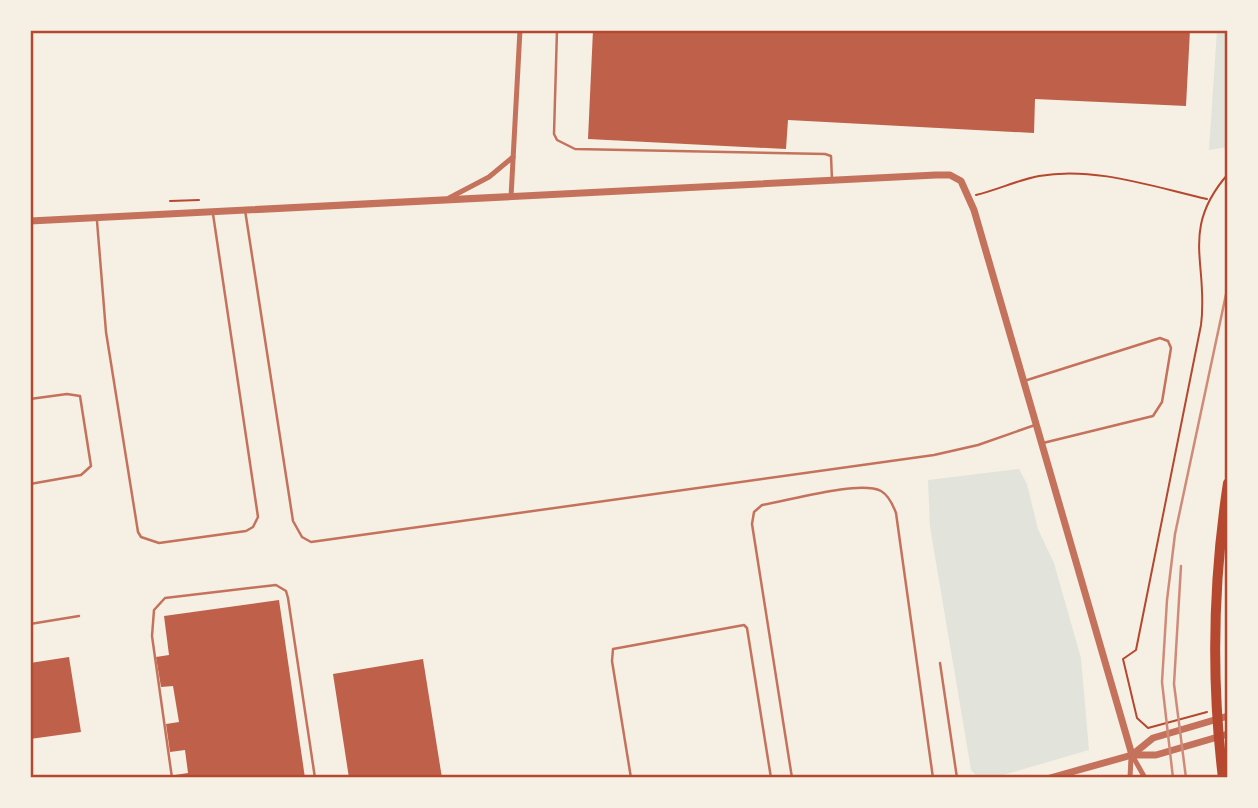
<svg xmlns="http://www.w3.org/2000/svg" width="1258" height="808" font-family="Figtree,sans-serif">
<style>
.green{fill:#e2e4dc}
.building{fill:#bf614a}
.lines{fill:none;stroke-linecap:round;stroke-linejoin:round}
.path{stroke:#b5482f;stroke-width:2}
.service{stroke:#c5725c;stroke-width:2.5}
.minor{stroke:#c5725c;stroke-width:5}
.tertiary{stroke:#c5725c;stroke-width:7}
.motorway{stroke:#b5482f;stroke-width:10}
.rail{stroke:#cf8b77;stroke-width:2.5}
.neatline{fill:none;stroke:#b5482f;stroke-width:2.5}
</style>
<rect width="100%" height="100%" fill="#f6efe4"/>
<!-- green -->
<g class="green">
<path d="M1217 30H1228V147L1209 150Z"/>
<path d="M1019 469 1027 484 1038 529 1054 563 1081 658 1089 750 993 778H978L971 770 930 527 928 480Z"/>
</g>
<!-- building -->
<g class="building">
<path d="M593 30H1190L1186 106 1035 99 1034 133 788 120 786 149 588 139Z"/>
<path d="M279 600 305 778H175V775L188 773 185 750 170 752 166 724 179 722 173 686 161 687 156 657 169 655 164 616Z"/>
<path d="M69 657 81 732 30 739V663Z"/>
<path d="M423 659 442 778H349L333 674Z"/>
</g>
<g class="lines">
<!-- path -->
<g class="path">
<path d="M976 195C997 190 1018 180 1039 176 1094 166 1154 187 1207 199"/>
<path d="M170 201 199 200"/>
<path d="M1207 712 1148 728 1137 718 1123 659 1136 650 1201 325C1209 264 1179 230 1228 174"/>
</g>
<!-- service -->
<g class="service">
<path d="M557 30 554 134 557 140 575 149 825 154 831 156 832 180"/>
<path d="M245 210 293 521 302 537 311 542 934 455 978 445 1035 425"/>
<path d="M97 221 106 332 138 532 141 537 159 543 246 531 253 527 258 517 213 214"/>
<path d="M1024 381 1160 338 1168 341 1171 348 1162 402 1153 416 1043 443"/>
<path d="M30 399 67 394 80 396 91 466 81 475 30 484"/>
<path d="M30 624 79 616"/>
<path d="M940 663 957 778"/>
<path d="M172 778 152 636 154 610 165 598 276 585 286 591 288 598 315 778"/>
<path d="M631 778 612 661 613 649 744 625 747 628 771 778"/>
<path d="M792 778 752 524 754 512 762 505C788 501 859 480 881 491 888 495 893 505 896 513L933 778"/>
</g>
<!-- minor -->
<g class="minor">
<path d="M511 197 520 30"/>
<path d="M449 198 489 177 513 157"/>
<path d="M1132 755 1145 778"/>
<path d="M1130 778 1131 757"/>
</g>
<!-- tertiary -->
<g class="tertiary">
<path d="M30 221 936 175H950L961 181 974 210 1132 755"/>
<path d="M1132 755 1153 738 1228 716"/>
<path d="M1050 778 1132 755H1156L1228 734"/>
</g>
<!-- motorway -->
<path class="motorway" d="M1223 778C1211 680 1213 581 1228 483"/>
<!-- rail -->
<g class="rail">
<path d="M1181 566 1174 684 1186 778"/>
<path d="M1173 778 1162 682 1167 600 1175 534 1228 285"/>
</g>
</g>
<!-- border -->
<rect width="1258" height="808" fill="none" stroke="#f6efe4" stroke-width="63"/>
<rect x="32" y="32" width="1194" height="744" class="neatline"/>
</svg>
